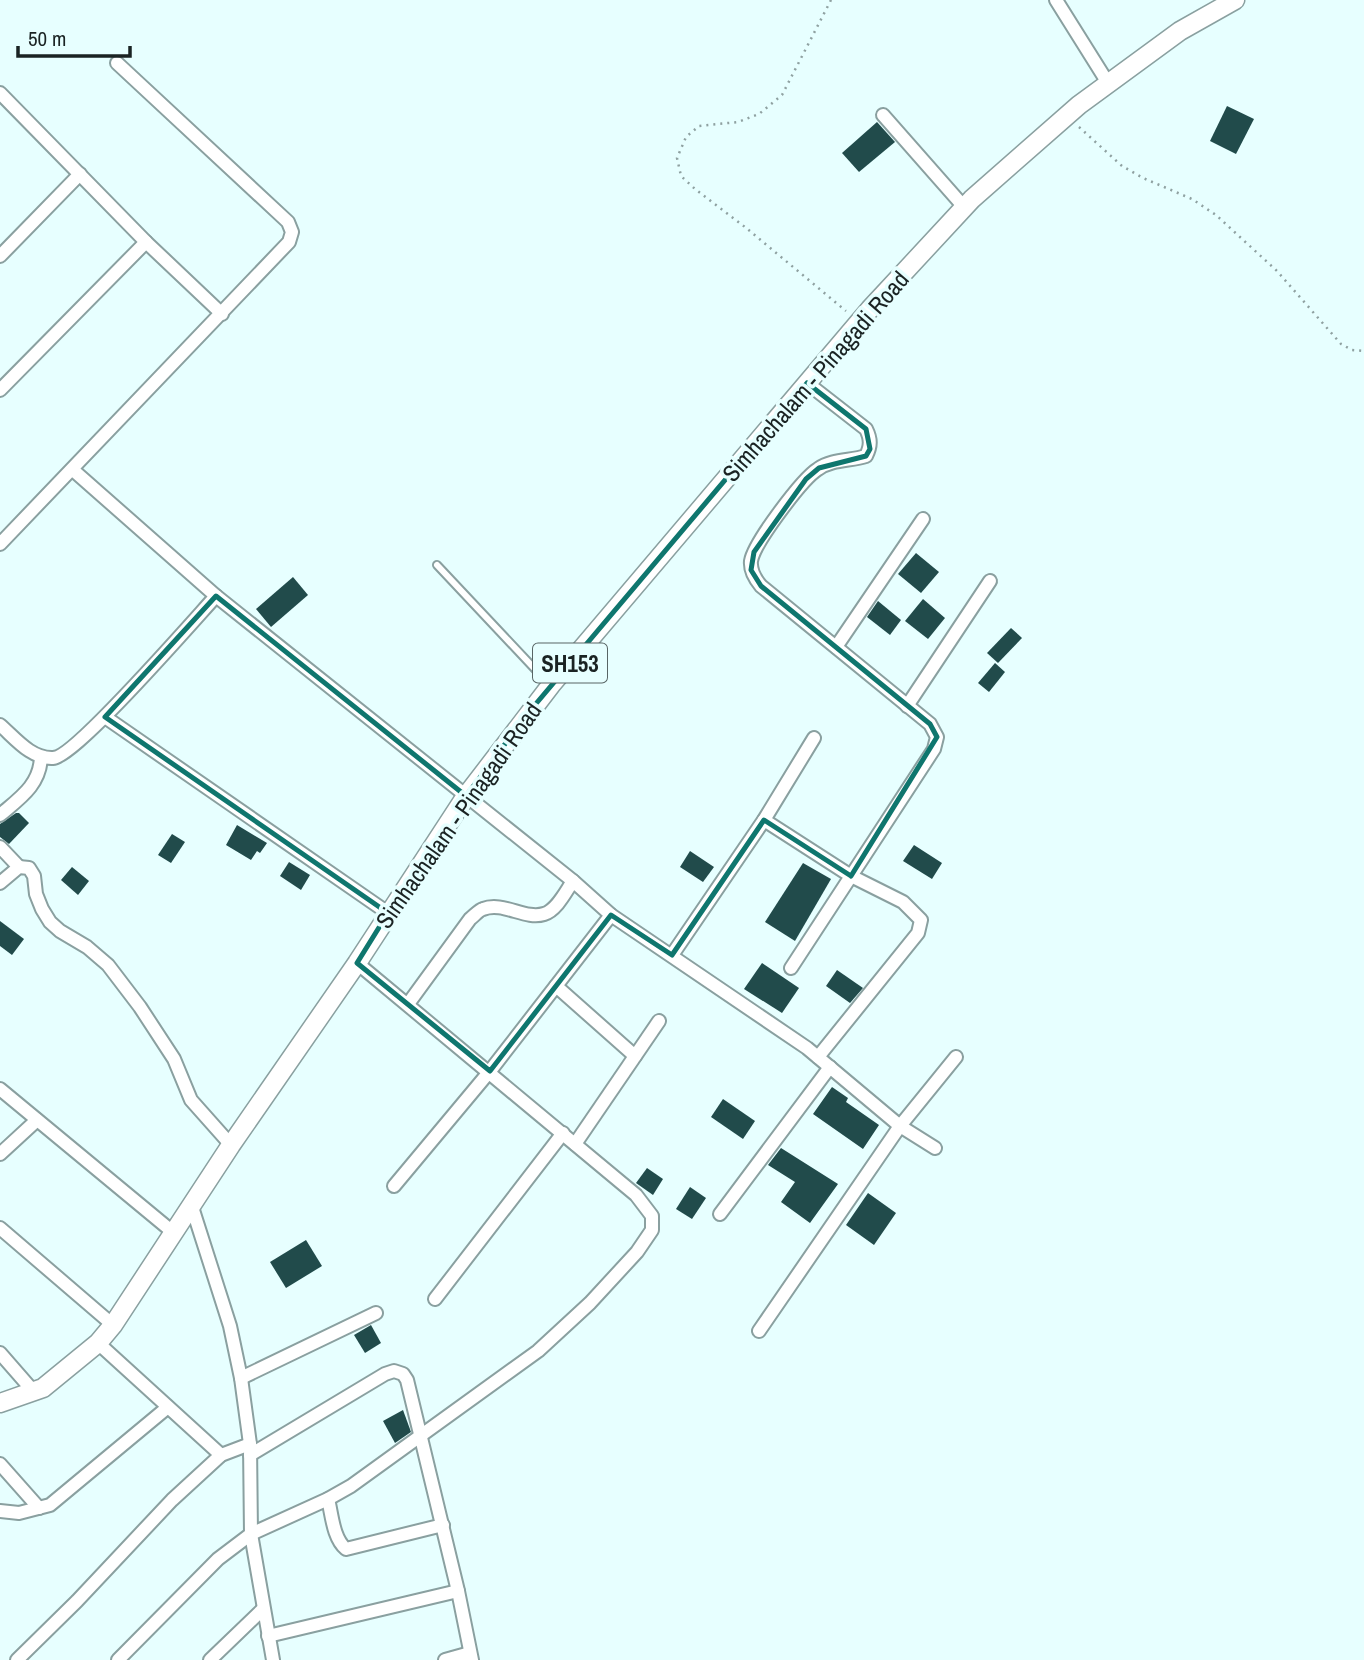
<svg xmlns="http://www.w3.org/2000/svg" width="1364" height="1660" font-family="'Archivo Narrow',sans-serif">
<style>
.building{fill:#214b4b}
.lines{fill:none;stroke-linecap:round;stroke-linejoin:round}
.lane-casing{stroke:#8aa0a0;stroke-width:10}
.street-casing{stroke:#8aa0a0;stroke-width:16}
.primary-casing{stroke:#8aa0a0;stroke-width:21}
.path{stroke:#8fa1a1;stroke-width:2.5;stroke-dasharray:2 5;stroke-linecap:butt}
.lane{stroke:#fff;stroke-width:6}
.street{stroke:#fff;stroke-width:12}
.primary{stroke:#fff;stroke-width:18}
.marked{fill:none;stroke:#0f766e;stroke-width:5;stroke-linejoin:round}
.labels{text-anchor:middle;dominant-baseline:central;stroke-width:7;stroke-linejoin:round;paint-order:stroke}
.shield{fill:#e7ffff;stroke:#586565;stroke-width:2}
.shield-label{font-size:23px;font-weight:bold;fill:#1a2323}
.street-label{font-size:24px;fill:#1a2323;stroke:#e7ffff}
</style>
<rect width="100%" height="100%" fill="#e7ffff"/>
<!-- building -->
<g class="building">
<path d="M1227 106 1254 119 1236 154 1210 141Z"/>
<path d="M877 122 895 142 859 172 842 153Z"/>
<path d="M916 553 939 572 921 593 898 574Z"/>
<path d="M293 577 308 595 271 627 256 609Z"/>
<path d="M923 599 945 618 928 639 905 621Z"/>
<path d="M878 601 901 620 890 635 867 617Z"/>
<path d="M1011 628 1022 638 998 663 987 653Z"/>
<path d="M995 663 1005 672 989 692 978 683Z"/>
<path d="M16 813H19L29 823 9 844 0 837V824Z"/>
<path d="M237 825 267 843 260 853 257 851 251 860 226 845Z"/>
<path d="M172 834 185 842 171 863 158 855Z"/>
<path d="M914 845 942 863 932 879 903 861Z"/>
<path d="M690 851 714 867 703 882 680 867Z"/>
<path d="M289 862 310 875 301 890 280 876Z"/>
<path d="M803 863 831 879 795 941 765 922Z"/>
<path d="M72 867 89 881 78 895 61 880Z"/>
<path d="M0 921 24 939 12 955 0 946Z"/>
<path d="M762 963 799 988 782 1013 744 989Z"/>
<path d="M837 970 863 988 850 1003 826 986Z"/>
<path d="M832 1087 848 1098 846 1102 879 1125 863 1149 813 1114Z"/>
<path d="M723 1099 755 1121 743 1139 711 1117Z"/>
<path d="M781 1148 838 1184 810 1223 781 1202 795 1182 768 1165Z"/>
<path d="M647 1168 663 1179 653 1195 636 1183Z"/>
<path d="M690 1187 706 1198 692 1219 676 1209Z"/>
<path d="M868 1193 896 1213 874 1245 846 1225Z"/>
<path d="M306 1240 322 1266 286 1288 270 1262Z"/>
<path d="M371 1325 381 1343 365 1353 354 1335Z"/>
<path d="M403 1410 411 1432 395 1443 383 1421Z"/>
</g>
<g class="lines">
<defs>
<path id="lane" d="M437 565 548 683"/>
<g id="street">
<path d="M1056 0 1108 83"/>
<path d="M0 93 146 242 222 314"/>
<path d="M883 115 964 207"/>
<path d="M0 256 80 174"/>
<path d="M0 390 146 242"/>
<path d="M73 470 216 596 573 881 611 915 807 1048 900 1126 935 1148"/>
<path d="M0 544 289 242 292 232 288 222 117 63"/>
<path d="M836 647 923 519"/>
<path d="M907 706 990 581"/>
<path d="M105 717 388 913"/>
<path d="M0 725C15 738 31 759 53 758 75 757 194 620 216 596"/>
<path d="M0 815C20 798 40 785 41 757"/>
<path d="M764 820 851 876 903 902 921 920 918 933 818 1057"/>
<path d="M0 847 19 867"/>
<path d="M0 883 19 867 29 868 34 876 36 894 42 909 50 922 60 931 87 947 108 965 140 1007 174 1059 191 1100 231 1145"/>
<path d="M672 955 764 820 814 738"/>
<path d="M791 968 934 749 937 737 930 724 761 586C755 579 750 571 751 561 754 543 802 479 818 469 832 459 851 461 866 456 871 446 871 439 866 429L807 383"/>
<path d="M556 986 635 1056"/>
<path d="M408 1004 470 919C474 916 479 910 483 909 503 901 525 920 544 914 557 910 566 891 573 881"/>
<path d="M0 1089 174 1233"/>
<path d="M575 1144 659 1021"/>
<path d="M0 1154 37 1120"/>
<path d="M394 1186 490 1071 611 915"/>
<path d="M192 1207 230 1326 241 1378 250 1444 251 1534 273 1660"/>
<path d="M720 1214 830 1067"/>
<path d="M0 1228 113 1325"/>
<path d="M435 1299 563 1133"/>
<path d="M759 1331 900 1126 956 1057"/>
<path d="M98 1343 221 1455"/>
<path d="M0 1353 34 1392"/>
<path d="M241 1378 376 1313"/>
<path d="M250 1455 385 1374 394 1371 403 1374 407 1380 458 1591 472 1660"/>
<path d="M0 1464 39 1508"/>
<path d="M328 1499C332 1515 333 1538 346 1549L443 1525"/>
<path d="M0 1511 19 1513 50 1505 168 1407"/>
<path d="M268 1636 458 1591"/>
<path d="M17 1660 77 1601 172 1500 221 1455 250 1444"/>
<path d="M118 1660 218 1559 251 1534 328 1499 351 1486 538 1351 590 1303 637 1252 652 1230V1216L636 1195 357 963"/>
<path d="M210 1660 263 1609"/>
<path d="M445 1660 470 1653"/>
</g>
<path id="primary" d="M0 1403 43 1388 98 1343 113 1325 231 1145 357 963 466 796 551 685 870 309 972 199 1079 105 1180 31 1235 0"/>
</defs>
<!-- lane casing -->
<use href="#lane" class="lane-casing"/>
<!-- street casing -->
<use href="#street" class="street-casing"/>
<!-- primary casing -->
<use href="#primary" class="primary-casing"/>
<!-- path -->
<g class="path">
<path d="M831 0 782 95 759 114 738 122 699 126 686 137 677 158 681 176 695 189 745 227 846 311"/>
<path d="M1079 127 1122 166 1143 178 1192 199 1216 215 1277 271 1341 344 1352 350 1364 351"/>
</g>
<!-- lane -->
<use href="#lane" class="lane"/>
<!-- street -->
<use href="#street" class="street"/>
<!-- primary -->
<use href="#primary" class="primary"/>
</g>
<!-- marked area -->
<path class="marked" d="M807 383 866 429 870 449 866 456 819 468 806 479 754 552 751 570 761 586 930 724 937 737 851 876 764 820 672 955 611 915 490 1071 357 963 388 913 105 717 216 596 466 796 529 712Z"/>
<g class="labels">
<!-- shield labels -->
<rect class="shield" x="533" y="643.5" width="74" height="39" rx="5"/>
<g class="shield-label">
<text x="570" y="663">SH153</text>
</g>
<!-- street labels -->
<g class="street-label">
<text transform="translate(815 376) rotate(-49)">Simhachalam - Pinagadi Road</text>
<text transform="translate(458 815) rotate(-55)">Simhachalam - Pinagadi Road</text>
</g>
</g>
<!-- scale -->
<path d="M18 46v10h112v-10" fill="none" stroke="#1a2323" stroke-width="3.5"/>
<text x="28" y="46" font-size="21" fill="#1a2323" stroke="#e7ffff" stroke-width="5" paint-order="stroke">50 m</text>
</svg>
